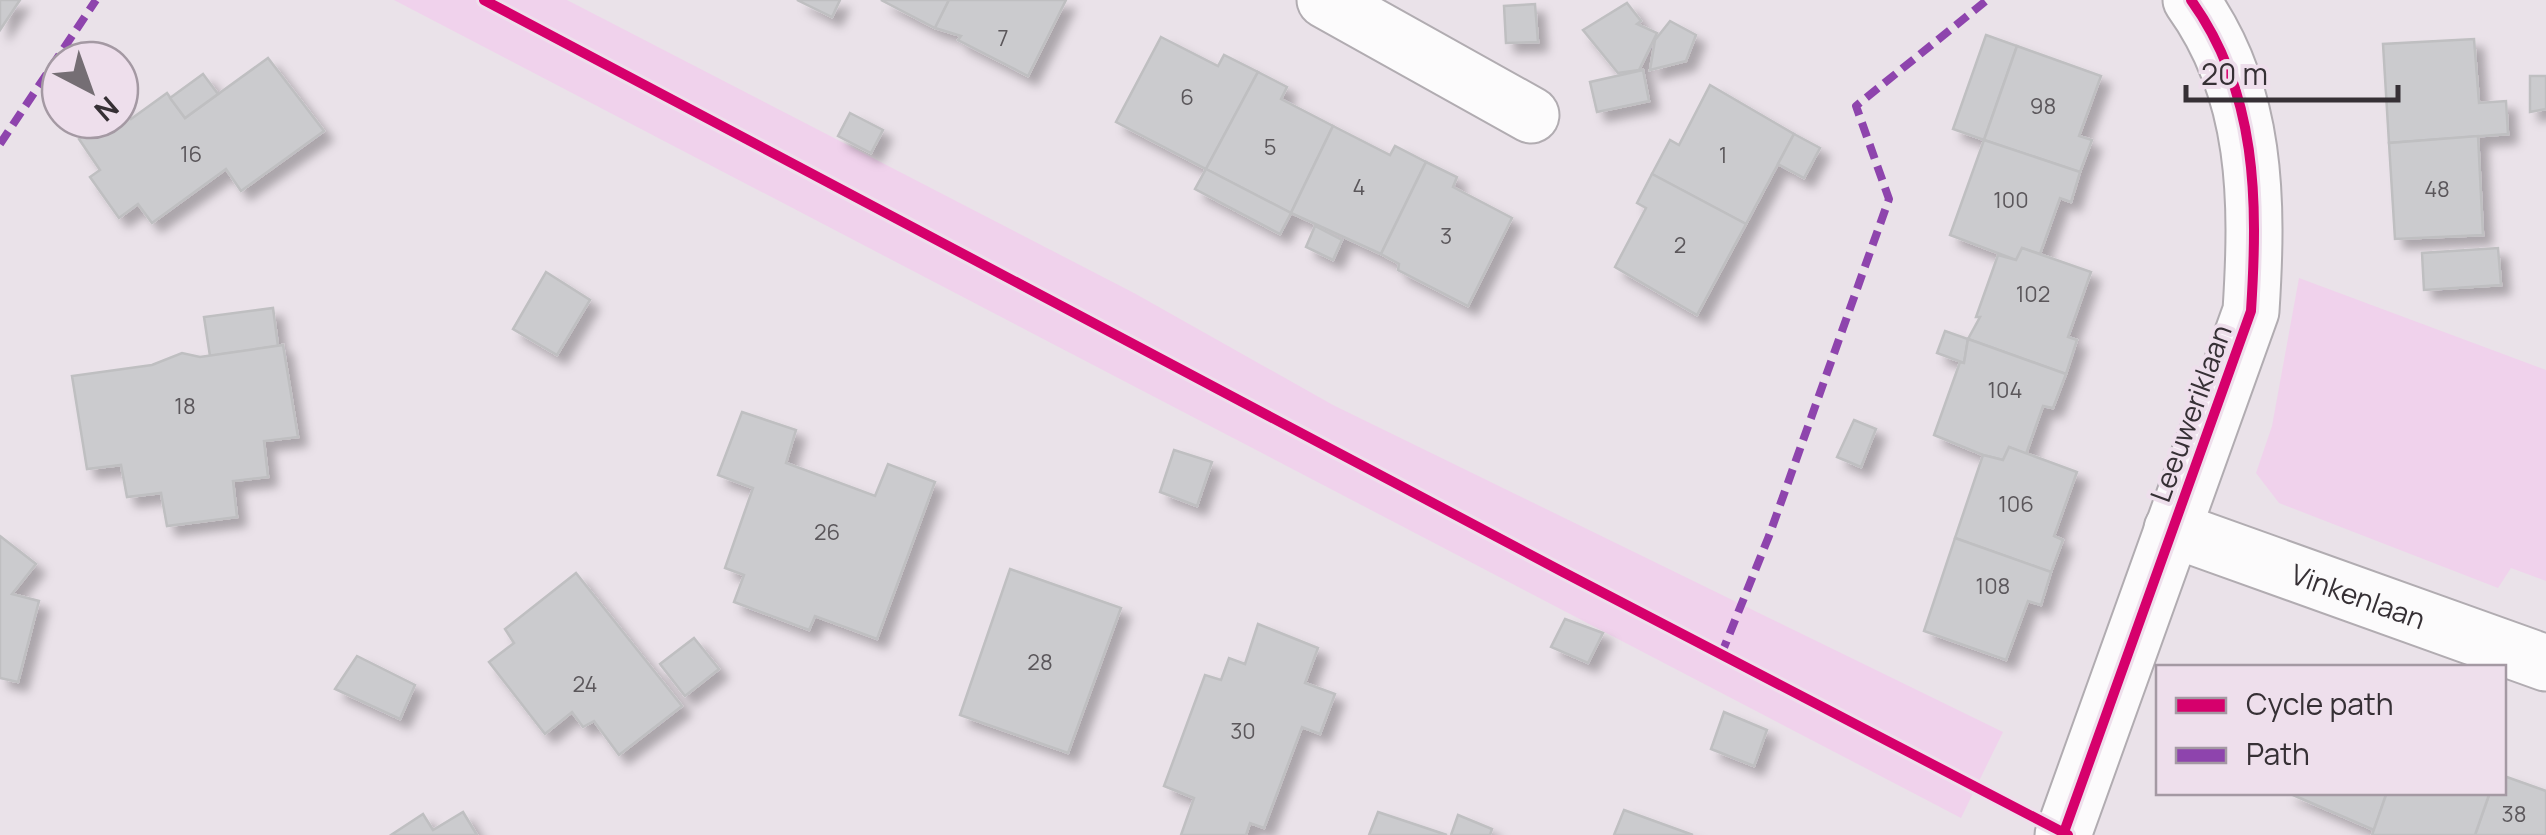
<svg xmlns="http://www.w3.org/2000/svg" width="2546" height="835" font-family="Manrope,sans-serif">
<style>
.green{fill:#f0d2ec}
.building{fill:#cbcbce;stroke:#bfbfc1;stroke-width:2.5;filter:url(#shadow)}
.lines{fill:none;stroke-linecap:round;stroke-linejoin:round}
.minor-casing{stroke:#b1acb1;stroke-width:59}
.minor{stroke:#fcfbfc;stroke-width:55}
.quiet{stroke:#8e44ad;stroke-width:8;stroke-dasharray:15 8;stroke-linecap:butt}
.cycleway-casing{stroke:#eedfec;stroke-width:16}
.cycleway{stroke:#d6006c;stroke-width:10}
.labels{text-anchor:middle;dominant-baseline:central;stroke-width:8;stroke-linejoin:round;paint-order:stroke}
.number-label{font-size:22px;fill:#5b575b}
.street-label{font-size:28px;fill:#363035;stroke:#eedfec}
</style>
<defs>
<filter id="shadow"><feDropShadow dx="9" dy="9" stdDeviation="5" flood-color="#0004"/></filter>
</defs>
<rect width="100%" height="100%" fill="#eae2e9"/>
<!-- green -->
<g class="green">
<path d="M394 0H567L1134 293 1333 405 2003 732 1961 818Z"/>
<path d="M2299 278 2546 370V581L2511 568 2498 588 2279 503 2256 473 2272 426Z"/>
</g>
<!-- building -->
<g class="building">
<path d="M0 0H20L0 30Z"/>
<path d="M797 0H840L832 17Z"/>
<path d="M881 0H949L935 28Z"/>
<path d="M949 0H1066L1028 76 958 40 961 36 935 28Z"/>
<path d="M1627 3 1641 21 1637 24 1657 33 1639 70 1618 73 1583 30Z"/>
<path d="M1535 4 1538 42 1506 43 1504 6Z"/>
<path d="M1670 21 1696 35 1686 61 1650 70 1655 40Z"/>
<path d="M1986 35 2017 46 1984 140 1953 129Z"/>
<path d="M1161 37 1218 66 1224 55 1258 72 1206 169 1116 122Z"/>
<path d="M2474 39 2479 103 2506 101 2508 134 2389 143 2383 44Z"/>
<path d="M2017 46 2101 76 2079 136 2092 140 2080 172 1984 140Z"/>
<path d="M268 58 324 131 241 191 226 169 152 223 138 204 119 218 90 177 100 170 79 139 107 120H120V111L124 108 131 119 167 93 185 118Z"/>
<path d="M1643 70 1649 101 1597 112 1590 82Z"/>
<path d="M1258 72 1287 87 1281 99 1333 126 1291 213 1206 169Z"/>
<path d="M203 74 218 94 185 118 170 98Z"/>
<path d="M2530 76H2546V109L2530 112Z"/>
<path d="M1710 85 1794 134 1746 224 1652 174 1670 140 1679 145Z"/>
<path d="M850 113 883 130 871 153 838 136Z"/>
<path d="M1333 126 1390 155 1395 146 1426 162 1381 254 1291 213Z"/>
<path d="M1794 134 1820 148 1804 178 1778 164Z"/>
<path d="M2478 136 2483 235 2395 239 2389 143Z"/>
<path d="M1984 140 2080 172 2071 202 2060 198 2040 254 2022 248 2016 260 1950 235Z"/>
<path d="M1426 162 1457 177 1453 187 1512 218 1468 306 1398 270 1399 264 1381 254Z"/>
<path d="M1206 169 1291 213 1280 234 1195 189Z"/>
<path d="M1652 174 1746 224 1697 315 1615 267 1646 208 1637 203Z"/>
<path d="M1315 226 1342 240 1333 260 1306 247Z"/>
<path d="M2022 248 2091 272 2068 337 2077 340 2066 374 1968 339 1980 317H1976L1998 255 2016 260Z"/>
<path d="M2498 248 2501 285 2424 290 2422 253Z"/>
<path d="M546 272 590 300 557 355 513 329Z"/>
<path d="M273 308 278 346 210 356 204 317Z"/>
<path d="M1945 331 1968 339 1964 363 1937 353Z"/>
<path d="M1968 339 2066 374 2053 408 2043 406 2026 454 2009 447 2003 460 1983 455 1934 435 1960 362 1964 363Z"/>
<path d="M283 345 298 437 264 441 268 477 233 481 237 517 167 526 161 493 127 497 121 465 87 469 72 376 152 365 182 353 200 357Z"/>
<path d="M742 412 796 430 786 463 875 496 888 464 935 482 877 639 815 616 809 630 734 602 744 575 725 568 753 488 718 475Z"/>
<path d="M1854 420 1876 429 1861 467 1837 457Z"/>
<path d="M2009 447 2077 472 2054 536 2063 540 2051 572 1955 538 1983 455 2003 460Z"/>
<path d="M1174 450 1212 462 1197 506 1160 492Z"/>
<path d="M0 536 36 564 12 594 39 601 18 682 0 678Z"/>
<path d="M1955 538 2051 572 2041 605 2028 601 2006 660 1924 631Z"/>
<path d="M1010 569 1121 608 1068 753 960 715Z"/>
<path d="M576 573 682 706 619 755 594 721 583 727 572 712 545 734 489 662 514 643 505 629Z"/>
<path d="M1565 619 1603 633 1588 663 1551 647Z"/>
<path d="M1258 624 1318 648 1305 683 1335 694 1320 734 1302 727 1264 828 1250 823 1246 835H1181L1194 798 1164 786 1205 675 1221 680 1229 658 1245 664Z"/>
<path d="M694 638 719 669 685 696 660 664Z"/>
<path d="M357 656 415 685 400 719 335 689Z"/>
<path d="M1724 712 1767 730 1754 766 1711 749Z"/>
<path d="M2504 776 2546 791V835H2475L2490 792H2504Z"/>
<path d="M2286 792H2387L2374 830Z"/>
<path d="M2387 792H2490L2475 835H2372Z"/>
<path d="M1624 810 1693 835H1614Z"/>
<path d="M463 812 477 835H391L423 814 433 830Z"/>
<path d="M1378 812 1447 835H1369Z"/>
<path d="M1458 815 1492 829 1490 835H1451Z"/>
</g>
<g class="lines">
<defs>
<g id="minor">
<path d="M1325 0 1531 115"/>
<path id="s1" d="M2172 529 2546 663"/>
<path d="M2063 835 2251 311C2258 201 2258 93 2191 0"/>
</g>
</defs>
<!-- minor casing -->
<use href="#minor" class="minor-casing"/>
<!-- minor -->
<use href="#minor" class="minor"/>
<!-- quiet -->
<g class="quiet">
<path d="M0 144 96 0"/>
<path d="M1721 655 1769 536 1889 199 1856 106 1987 0"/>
</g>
<defs>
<g id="cycleway">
<path d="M484 0 1563 572 2068 835"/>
<path d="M2063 835 2251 311C2258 201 2258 93 2191 0"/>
</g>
</defs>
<!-- cycleway casing -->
<use href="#cycleway" class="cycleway-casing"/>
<!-- cycleway -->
<use href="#cycleway" class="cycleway"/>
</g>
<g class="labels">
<!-- number labels -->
<g class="number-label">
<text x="1003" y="38">7</text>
<text x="1187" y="97">6</text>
<text x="2043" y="106">98</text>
<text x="1270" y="147">5</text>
<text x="191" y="154">16</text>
<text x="1723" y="155">1</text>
<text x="1359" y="187">4</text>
<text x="2437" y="189">48</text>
<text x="2011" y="200">100</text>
<text x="1446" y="236">3</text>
<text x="1680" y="245">2</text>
<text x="2033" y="294">102</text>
<text x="2005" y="390">104</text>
<text x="185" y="406">18</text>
<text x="2016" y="504">106</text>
<text x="827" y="532">26</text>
<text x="1993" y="586">108</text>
<text x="1040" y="662">28</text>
<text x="585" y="684">24</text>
<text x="1243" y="731">30</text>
<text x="2514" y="814">38</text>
</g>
<!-- street labels -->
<g class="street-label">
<text transform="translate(2190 413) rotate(-70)">Leeuweriklaan</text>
<text stroke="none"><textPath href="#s1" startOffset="198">Vinkenlaan</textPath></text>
</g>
</g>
<!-- legend -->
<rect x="2156" y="665" width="350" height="130" fill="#eedfec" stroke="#a499a3" stroke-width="2.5"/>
<rect x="2176" y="698" width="50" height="15" fill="#d6006c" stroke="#a499a3" stroke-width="2.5"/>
<text x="2246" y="715" font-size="30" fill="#363035">Cycle path</text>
<rect x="2176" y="748" width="50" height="15" fill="#8e44ad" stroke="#a499a3" stroke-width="2.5"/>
<text x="2246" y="765" font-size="30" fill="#363035">Path</text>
<!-- north arrow -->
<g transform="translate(90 90) rotate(139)"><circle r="48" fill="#eedfec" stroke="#a499a3" stroke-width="2.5"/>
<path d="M0-8L18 38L0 25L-18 38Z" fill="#756e74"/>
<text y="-15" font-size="28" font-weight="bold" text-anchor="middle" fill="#363035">N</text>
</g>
<!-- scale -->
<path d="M2186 85v15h212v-15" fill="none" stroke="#363035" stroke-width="5"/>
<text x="2201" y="85" font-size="30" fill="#363035" stroke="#eedfec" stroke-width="8" paint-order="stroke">20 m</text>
</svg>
